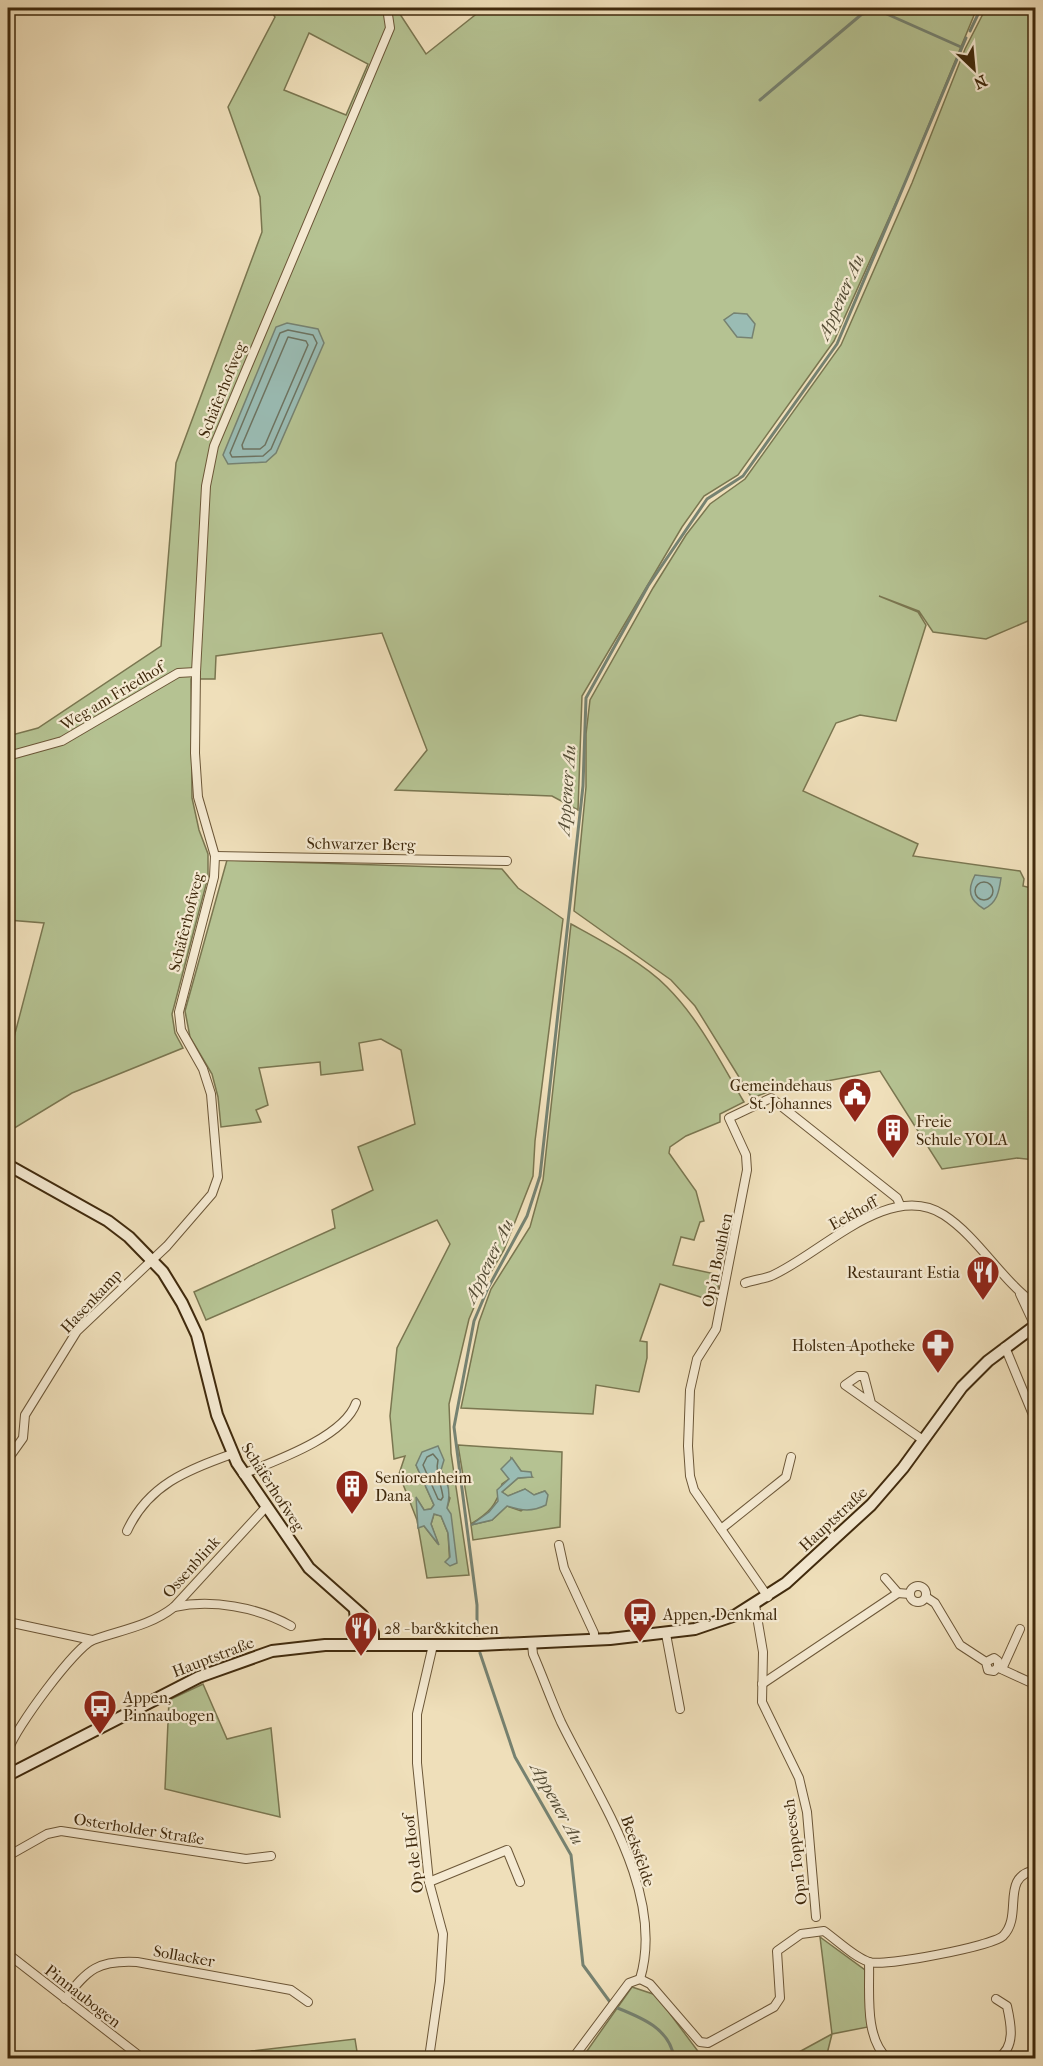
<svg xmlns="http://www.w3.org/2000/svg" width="1043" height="2066" font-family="'IM FELL French Canon',serif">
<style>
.green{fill:#b5c292;stroke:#7a7650;stroke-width:1.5;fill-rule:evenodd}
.water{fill:#9abcb4;stroke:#768271;stroke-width:1.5}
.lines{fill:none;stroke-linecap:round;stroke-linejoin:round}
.shore{stroke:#6d7360;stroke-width:1.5}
.stream{stroke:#768271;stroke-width:3}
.street-casing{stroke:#6c5738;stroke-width:10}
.secondary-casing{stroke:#402a0d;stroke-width:14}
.street{stroke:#f5ead2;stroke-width:8}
.secondary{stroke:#f5ead2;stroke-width:10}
.labels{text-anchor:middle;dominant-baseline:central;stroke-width:4.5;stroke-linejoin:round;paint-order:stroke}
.street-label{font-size:16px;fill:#402a0d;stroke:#f5ead2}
.poi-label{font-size:16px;fill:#402a0d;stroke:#f5ead2;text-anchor:start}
.water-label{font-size:18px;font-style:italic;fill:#564e37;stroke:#f5ead2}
</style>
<rect width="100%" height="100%" fill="#efdfba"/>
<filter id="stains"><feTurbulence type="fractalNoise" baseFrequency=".00333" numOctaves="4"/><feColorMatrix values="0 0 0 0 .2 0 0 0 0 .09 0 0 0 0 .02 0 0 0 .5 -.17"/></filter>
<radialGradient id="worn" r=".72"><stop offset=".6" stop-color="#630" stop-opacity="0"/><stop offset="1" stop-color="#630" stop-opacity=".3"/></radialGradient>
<!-- green -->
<g class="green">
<path d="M269 8H396L426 54 484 8H977L906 180 834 341 738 475 704 496 682 527 582 696 578 810 552 796 395 790 427 750 382 633 216 656 215 679H191L192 798 199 830 208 854V877L172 1014 175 1033 183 1048 72 1093 8 1132V1060L44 923 8 920V736L38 728 161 646 176 463 262 232 260 197 228 107 275 17ZM309 33 368 64 346 115 284 90Z"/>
<path d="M986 8H1035V618L986 639 933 632 919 611 879 596 918 612 926 625 896 721 860 715 836 723 803 791 918 844 913 856 1020 871 1024 879 1023 886 1035 889V1160L1017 1158 942 1169 880 1071 768 1092 752 1098 695 1006 671 980 574 911 586 787V734L590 700 653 588 686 535 710 504 745 479 841 345 912 183 965 49Z"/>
<path d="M227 860 502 869 518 888 563 919 535 1141 533 1176 504 1250 484 1284 469 1319 449 1404 451 1453 469 1575 427 1578 417 1520 399 1474 405 1456 394 1459 390 1416 397 1348 450 1244 437 1220 206 1320 194 1292 335 1228 332 1210 373 1190 358 1147 415 1124 401 1050 381 1039 359 1043 363 1070 321 1075 320 1062 259 1068 268 1105 256 1110 261 1122 221 1127 218 1097 212 1074 190 1037 185 1011ZM416 1465 450 1498 447 1508 450 1566 448 1533 441 1516 434 1514 431 1524 438 1544 424 1526 417 1499 424 1510 431 1509 434 1505Z"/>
<path d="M571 924C600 940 644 963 667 987 700 1020 721 1063 744 1102L720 1114V1122L686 1136 670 1147 669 1153 696 1191 704 1221 700 1222 694 1240 681 1237 673 1265 720 1275 716 1302 660 1284 640 1341 647 1342V1358L639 1392 596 1385 593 1414 461 1408 479 1322 491 1289 530 1227 543 1180Z"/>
<path d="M458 1445 562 1452 560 1527 473 1540 471 1525 492 1520 507 1506 521 1511 545 1491 534 1495 525 1489 508 1496 502 1492 518 1478 532 1477 521 1471 511 1458 509 1479 502 1484C497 1505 489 1513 471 1524Z"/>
<path d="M203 1684 227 1739 271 1728 280 1817 165 1789 169 1700Z"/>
<path d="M820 1937 865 1970 868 2027 832 2034 826 2058H788L832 2034Z"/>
<path d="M632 1987 656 1995 703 2058H582Z"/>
<path d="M355 2039 358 2058H251V2051Z"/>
</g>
<!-- water -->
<g class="water">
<path d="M734 313 747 314 755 324 752 338 737 337 724 320Z"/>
<path d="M287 323 318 329 324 343 276 453 266 462 228 464 223 455 276 327Z"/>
<path d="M975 875 1001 878C999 892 997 903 984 909 969 900 967 890 975 875Z"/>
<path d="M438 1446 444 1460 441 1470C449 1482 451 1494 447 1508L451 1514 457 1563 450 1566 445 1562 450 1557 448 1533 441 1516 434 1514 431 1524 439 1545 424 1526 418 1528 416 1497 424 1510 431 1509 434 1505 416 1465 422 1452Z"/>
<path d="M512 1458 521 1471 531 1472 532 1477 518 1478 502 1492 508 1496 525 1489 534 1495 545 1491 548 1495 546 1505C532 1512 522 1511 507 1506L492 1520 471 1525 489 1512 498 1501 497 1490 509 1479 501 1469Z"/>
</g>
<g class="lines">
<!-- shore -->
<g class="shore">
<path d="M288 330 313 335 317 343 271 449 263 456 232 457 230 453 280 333Z"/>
<path d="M288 337 306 341 308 345 265 445 260 449H243L242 445Z"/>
<circle cx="984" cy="891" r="9"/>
<path d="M433 1454 438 1460C435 1473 441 1483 443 1497L441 1500 438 1499 423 1465 427 1457Z"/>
</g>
<!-- stream -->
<g class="stream">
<path d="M970 31 981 8"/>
<path d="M760 100 862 14 880 11 961 47"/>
<path d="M477 1635V1605L454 1427 474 1321 488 1288 527 1216 540 1176 583 786 586 698 648 586 707 499 743 476 837 344 966 38"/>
<path d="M480 1653 515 1757 571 1855 583 1965 610 2002"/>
<path d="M615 2007C640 2017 670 2028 674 2058"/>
</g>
<defs>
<g id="street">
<path d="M8 756 62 741 178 673 196 672"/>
<path d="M215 856 507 861"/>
<path d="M745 1283C753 1280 763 1279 771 1276 820 1255 889 1179 944 1215 979 1238 1001 1280 1036 1305"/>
<path d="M1020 1294 1035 1326"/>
<path d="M1005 1347 1036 1422"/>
<path d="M871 1403 864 1376H858L845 1385 923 1440"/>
<path d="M8 1459 23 1438 25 1415 77 1331 167 1246 212 1194 218 1177 211 1094 203 1069 181 1030 179 1012 214 877 215 856 198 797 195 753 196 672 206 486 214 446 390 28 387 8"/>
<path d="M243 1474C275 1461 344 1437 356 1403"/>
<path d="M721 1529 786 1477 791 1457"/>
<path d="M127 1531C148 1485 187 1470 232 1454"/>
<path d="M559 1545 564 1568 594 1633V1640"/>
<path d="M885 1578 898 1593 910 1594"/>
<circle cx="918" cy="1594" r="8"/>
<path d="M768 1597 694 1490 690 1476 688 1446 690 1390 697 1359 716 1329 747 1170 746 1155 729 1118 771 1098 897 1198 900 1205"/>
<path d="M926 1597 935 1603 960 1645 986 1662 988 1670 994 1671 998 1667V1661L994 1658 986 1662"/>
<path d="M755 1605 763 1652 762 1702 799 1778 807 1812 816 1917"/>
<path d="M174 1607C212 1599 257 1607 291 1626"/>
<path d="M8 1622 92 1640"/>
<path d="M666 1634 680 1709"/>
<path d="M532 1644 533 1654C543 1677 551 1700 561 1722 597 1796 666 1893 640 1979"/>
<path d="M999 1668 1036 1685"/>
<path d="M1002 1669 1020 1629"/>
<path d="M762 1684 898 1593"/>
<path d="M9 1749C14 1730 75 1647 93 1640 121 1630 150 1626 174 1607L266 1507"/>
<path d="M8 1856 47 1834 61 1831 246 1859 271 1856"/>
<path d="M429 1882 507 1850 520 1882"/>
<path d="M8 1954 142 2058"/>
<path d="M869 1962C870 1991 864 2037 887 2058"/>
<path d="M640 1979 650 1984 700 2042 708 2043 774 2007 780 1998 777 1951 801 1934 824 1931C838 1941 854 1957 869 1962 884 1967 992 1946 1003 1936 1024 1915 999 1876 1036 1870"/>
<path d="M65 1999C88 1969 98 1960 137 1962L291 1990 308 2002"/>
<path d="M996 1999 1007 2006C1011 2024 1016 2047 998 2058"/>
<path d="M429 2058 440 1981 443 1934 429 1882 417 1763V1714L433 1645"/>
<path d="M573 2058 629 1983 640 1979"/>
</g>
<g id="secondary">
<path d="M8 1165 108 1221 129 1237 163 1272 182 1303 197 1335 217 1415 237 1463 309 1568 362 1615 373 1633V1644"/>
<path d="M355 1610 358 1644"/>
<path d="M8 1775 199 1677 272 1651 325 1645H479L610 1639 695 1629 736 1615 786 1583 871 1505 903 1468 962 1387 988 1361 1036 1325"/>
</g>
</defs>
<!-- street casing -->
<use href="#street" class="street-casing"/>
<!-- secondary casing -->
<use href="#secondary" class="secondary-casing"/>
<!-- street -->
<use href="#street" class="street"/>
<!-- secondary -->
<use href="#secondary" class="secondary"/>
</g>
<!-- icons -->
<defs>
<symbol id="civic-pin" viewBox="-11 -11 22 30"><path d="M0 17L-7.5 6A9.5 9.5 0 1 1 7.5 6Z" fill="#8f2418" stroke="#f5ead2"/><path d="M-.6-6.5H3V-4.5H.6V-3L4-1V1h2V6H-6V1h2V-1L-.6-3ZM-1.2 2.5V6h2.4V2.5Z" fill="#fff"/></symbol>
<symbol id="building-pin" viewBox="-11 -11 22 30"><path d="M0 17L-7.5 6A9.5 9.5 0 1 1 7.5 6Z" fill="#8f2418" stroke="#f5ead2"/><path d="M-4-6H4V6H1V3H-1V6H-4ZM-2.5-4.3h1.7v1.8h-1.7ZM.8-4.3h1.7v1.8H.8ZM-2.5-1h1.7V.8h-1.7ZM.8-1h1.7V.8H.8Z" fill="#fff"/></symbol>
<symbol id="restaurant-pin" viewBox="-11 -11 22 30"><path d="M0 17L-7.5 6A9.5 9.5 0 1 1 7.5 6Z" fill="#8f2418" stroke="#f5ead2"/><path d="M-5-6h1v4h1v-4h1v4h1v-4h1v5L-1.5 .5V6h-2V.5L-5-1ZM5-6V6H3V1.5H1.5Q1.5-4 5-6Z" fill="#fff"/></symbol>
<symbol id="pharmacy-pin" viewBox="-11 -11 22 30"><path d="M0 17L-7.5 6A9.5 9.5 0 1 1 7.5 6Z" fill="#8f2418" stroke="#f5ead2"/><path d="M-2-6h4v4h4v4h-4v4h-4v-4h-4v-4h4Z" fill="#fff"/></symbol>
<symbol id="bus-pin" viewBox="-11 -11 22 30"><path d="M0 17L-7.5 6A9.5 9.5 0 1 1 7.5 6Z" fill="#8f2418" stroke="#f5ead2"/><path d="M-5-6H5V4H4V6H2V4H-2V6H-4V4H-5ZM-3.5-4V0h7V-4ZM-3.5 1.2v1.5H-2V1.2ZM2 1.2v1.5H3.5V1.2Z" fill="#fff"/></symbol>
</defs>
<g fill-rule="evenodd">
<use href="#civic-pin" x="836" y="1075" width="38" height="52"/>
<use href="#building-pin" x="874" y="1111" width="38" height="52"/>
<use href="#restaurant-pin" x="964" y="1253" width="38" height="52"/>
<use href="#pharmacy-pin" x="919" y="1326" width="38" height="52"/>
<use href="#building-pin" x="333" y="1467" width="38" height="52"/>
<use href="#bus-pin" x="621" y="1595" width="38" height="52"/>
<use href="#restaurant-pin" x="342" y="1609" width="38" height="52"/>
<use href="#bus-pin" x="81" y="1687" width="38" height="52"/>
</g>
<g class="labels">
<!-- street labels -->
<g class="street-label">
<text transform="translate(222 390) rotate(-68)">Schäferhofweg</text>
<text transform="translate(112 696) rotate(-31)">Weg am Friedhof</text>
<text transform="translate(361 844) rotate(1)">Schwarzer Berg</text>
<text transform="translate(186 922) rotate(-76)">Schäferhofweg</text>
<text transform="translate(853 1213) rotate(-29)">Eekhoff</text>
<text transform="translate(717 1260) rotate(-78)">Op'n Bouhlen</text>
<text transform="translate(91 1301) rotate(-47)">Hasenkamp</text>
<text transform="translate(273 1487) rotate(57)">Schäferhofweg</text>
<text transform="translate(833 1519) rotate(-43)">Hauptstraße</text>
<text transform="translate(191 1567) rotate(-48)">Ossenblink</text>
<text transform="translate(213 1657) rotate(-21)">Hauptstraße</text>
<text transform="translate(139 1829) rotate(9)">Osterholder Straße</text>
<text transform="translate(638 1851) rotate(71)">Beeksfelde</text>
<text transform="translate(795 1852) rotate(-97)">Opn Toppeesch</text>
<text transform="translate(413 1854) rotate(-97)">Op de Hoof</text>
<text transform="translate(184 1956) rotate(10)">Sollacker</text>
<text transform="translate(83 1996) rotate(38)">Pinnaubogen</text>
</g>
<!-- poi labels -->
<g class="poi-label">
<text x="832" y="1085" text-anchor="end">Gemeindehaus<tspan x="832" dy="18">St. Johannes</tspan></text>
<text x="916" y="1121">Freie<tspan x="916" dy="18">Schule YOLA</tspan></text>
<text x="960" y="1272" text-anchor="end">Restaurant Estia</text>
<text x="915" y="1345" text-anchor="end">Holsten-Apotheke</text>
<text x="375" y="1477">Seniorenheim<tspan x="375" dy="18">Dana</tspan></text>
<text x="663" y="1614">Appen, Denkmal</text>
<text x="384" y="1628">28 - bar&amp;kitchen</text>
<text x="123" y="1697">Appen,<tspan x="123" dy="18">Pinnaubogen</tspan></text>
</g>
<!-- water labels -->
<g class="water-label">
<text transform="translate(841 297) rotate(-66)">Appener Au</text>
<text transform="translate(567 790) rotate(-86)">Appener Au</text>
<text transform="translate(489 1261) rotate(-64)">Appener Au</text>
<text transform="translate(557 1804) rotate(61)">Appener Au</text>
</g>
</g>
<!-- margin -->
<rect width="1043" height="2066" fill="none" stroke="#efdfba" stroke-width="30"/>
<rect x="9" y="9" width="1025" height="2048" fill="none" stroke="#402a0d" stroke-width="3"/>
<rect x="15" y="15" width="1013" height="2036" fill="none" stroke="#402a0d" stroke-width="1.5"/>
<!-- north arrow -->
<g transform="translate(974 69) rotate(154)" stroke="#f5ead2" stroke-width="4.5" paint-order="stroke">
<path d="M0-4.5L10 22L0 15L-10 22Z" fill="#402a0d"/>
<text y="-9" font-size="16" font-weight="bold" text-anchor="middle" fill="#402a0d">N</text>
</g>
<rect width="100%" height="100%" filter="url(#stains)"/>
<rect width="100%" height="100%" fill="url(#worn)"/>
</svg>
